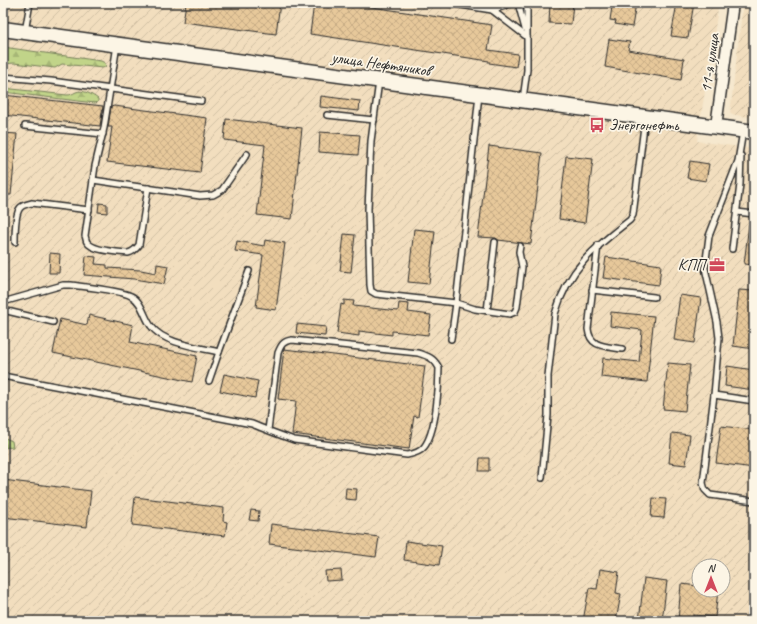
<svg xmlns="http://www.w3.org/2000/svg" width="757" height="624" font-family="Caveat,sans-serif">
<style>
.industrial{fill:url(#industrial-furrows);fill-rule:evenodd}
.forest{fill:url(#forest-firs);stroke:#76805a}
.building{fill:url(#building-cross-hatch);stroke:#2b2b2b}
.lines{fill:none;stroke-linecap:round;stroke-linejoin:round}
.lane-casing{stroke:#2b2b2b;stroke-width:8}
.street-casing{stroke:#2b2b2b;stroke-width:13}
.secondary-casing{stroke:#2b2b2b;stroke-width:17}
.lane{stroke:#fcf5e5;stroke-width:5}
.street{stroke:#fcf5e5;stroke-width:10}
.secondary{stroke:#fcf5e5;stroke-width:14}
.labels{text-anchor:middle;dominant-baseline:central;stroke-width:3.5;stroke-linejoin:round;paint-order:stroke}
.street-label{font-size:16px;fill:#2b2b2b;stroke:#fcf5e5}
.poi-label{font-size:16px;fill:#2b2b2b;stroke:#fcf5e5;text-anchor:start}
</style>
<defs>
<pattern id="industrial-furrows" width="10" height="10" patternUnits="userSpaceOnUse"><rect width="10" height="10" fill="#f2debe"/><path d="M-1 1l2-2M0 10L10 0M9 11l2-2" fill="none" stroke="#d0bfa3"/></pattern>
<pattern id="forest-firs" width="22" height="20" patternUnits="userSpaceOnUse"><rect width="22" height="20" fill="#c1d489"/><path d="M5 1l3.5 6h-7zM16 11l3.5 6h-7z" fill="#a6b676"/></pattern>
<pattern id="building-cross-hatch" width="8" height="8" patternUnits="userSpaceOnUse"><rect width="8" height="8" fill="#e7c89a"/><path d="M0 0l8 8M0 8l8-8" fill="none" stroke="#c6ac85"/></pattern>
</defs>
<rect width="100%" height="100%" fill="#f6e8ce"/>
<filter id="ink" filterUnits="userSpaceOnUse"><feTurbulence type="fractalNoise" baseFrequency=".025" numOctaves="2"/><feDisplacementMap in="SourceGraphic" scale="8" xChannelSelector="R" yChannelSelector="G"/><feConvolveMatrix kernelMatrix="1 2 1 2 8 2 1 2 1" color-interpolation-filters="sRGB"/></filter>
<g filter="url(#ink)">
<!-- industrial -->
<g class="industrial">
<path d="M3 3H719L697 141 754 149V621H3ZM699 566H723V590H699Z"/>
<path d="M743 3H754V118L730 114Z"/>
</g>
<!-- forest -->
<g class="forest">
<path d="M3 47 101 61 105 63 106 66 103 68 62 64 55 68 14 63 3 64Z"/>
<path d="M3 88 67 95C71 95 72 94 76 92 83 89 93 95 98 99V102L95 103 3 92Z"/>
<path d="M3 437 12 441 13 447 3 448Z"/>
</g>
<!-- building -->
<g class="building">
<path d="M186 3H280L276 34 183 22Z"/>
<path d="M314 3H345L492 25 488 50 518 54 516 67 489 63V61L310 34Z"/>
<path d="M550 3H573L571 24 549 23Z"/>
<path d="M619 3H636L632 27 615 24 616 21 610 20 612 7 618 8Z"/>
<path d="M677 3H694L688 38 671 36Z"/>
<path d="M609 39 630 42 628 50 684 59 681 80 605 67Z"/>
<path d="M3 95 103 106 100 126 3 115Z"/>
<path d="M321 96 360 101 359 111 320 107Z"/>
<path d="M114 106 207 118 200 173 107 162 112 127H108L111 107Z"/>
<path d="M226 119 302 128 292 219 257 215 265 145 224 140Z"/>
<path d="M320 132 360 135 358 155 319 152Z"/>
<path d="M3 133 17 134 11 195H3Z"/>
<path d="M489 146 542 153 531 244 498 240 496 238 478 237Z"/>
<path d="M566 156 593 159 585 223 559 219Z"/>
<path d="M690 161 709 164 706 181 687 178Z"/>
<path d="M99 203 107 204V213L98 212Z"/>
<path d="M749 224H754V265L744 264Z"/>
<path d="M414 229 435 231 429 284 408 282Z"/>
<path d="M344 234 355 235 351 272 340 271Z"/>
<path d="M265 240 285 243 276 310 256 307 263 255 235 251 237 241 264 246Z"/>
<path d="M50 253 60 254 59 273H49Z"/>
<path d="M86 256 96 257 95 264 107 265V268L141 270 156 273 157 264 168 266 164 284 134 279 84 275Z"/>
<path d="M606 257 661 265 659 285 603 278Z"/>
<path d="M739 290 754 291V349L733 346Z"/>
<path d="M680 295 701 298 695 343 674 340Z"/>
<path d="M344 300 354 301 353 306 398 311 399 303 409 304 408 312 431 315 428 335 392 331V335L359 331V336L337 333 341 304 344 305Z"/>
<path d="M611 312 654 316 647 382 601 377 603 358 639 362 642 330 610 326Z"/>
<path d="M89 315 133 325 130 342 197 356 192 382 53 353 60 319 87 325Z"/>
<path d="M297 324 326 327 325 336 296 333Z"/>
<path d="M284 349 425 366 418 417 414 416 409 449 292 434 296 401 278 399Z"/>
<path d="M668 363 690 365 685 411 663 409Z"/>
<path d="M727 366 754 370V390L725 386Z"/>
<path d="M224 374 258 381 255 398 220 391Z"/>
<path d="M721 426 754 430V468L716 463Z"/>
<path d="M672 433 690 435 686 465 669 463Z"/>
<path d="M480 458H489V471H479Z"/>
<path d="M3 480 91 491 87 527 3 517Z"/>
<path d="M346 488 357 489 356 500 345 499Z"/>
<path d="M135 497 224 508 223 521 227 522 225 536 132 525Z"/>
<path d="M653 498 666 499 664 518 651 517Z"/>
<path d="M251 510 259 511 258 521 249 520Z"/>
<path d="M271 524 379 537 376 557 269 544Z"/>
<path d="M406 541 442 546 439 565 404 560Z"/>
<path d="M600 569 619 572 616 593 621 594 616 621H583L589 588 597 589Z"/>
<path d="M341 570 342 580 326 581 325 571Z"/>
<path d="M644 578 667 581 662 621H639Z"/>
<path d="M681 584 699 586V590H718L715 617 693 615V621H678Z"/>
</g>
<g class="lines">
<defs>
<g id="lane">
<path d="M448 3 492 10 502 7 511 3"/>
<path d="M518 3 525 29"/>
<path d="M492 10 527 37"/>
<path d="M25 32 30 3"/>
<path d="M117 45 104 128 95 166 85 236C86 237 86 242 87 242 92 251 118 252 128 253 133 252 136 249 139 245L148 188"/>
<path d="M3 77 51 81 201 101"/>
<path d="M379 81 371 141 368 209 370 285 371 291 376 294 456 303 479 95"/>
<path d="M523 99 527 70V3"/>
<path d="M327 115 374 120"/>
<path d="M25 126 103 134"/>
<path d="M743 131 738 161 709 236 705 268 717 322 719 338 714 395 703 483 705 490 710 495 754 501"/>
<path d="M93 180 200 196 213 195 222 190 247 154"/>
<path d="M737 212 754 214"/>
<path d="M15 242C15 234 15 214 20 208 22 205 28 204 32 203L89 210"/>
<path d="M598 245 588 329C590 348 606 346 622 349"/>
<path d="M732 249 740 184 741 156"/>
<path d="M592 290 654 297"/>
<path d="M3 302 63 285H71C85 287 120 290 131 296 142 301 144 317 151 326 164 344 198 347 219 352L249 271"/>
<path d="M3 310 53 322"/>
<path d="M487 311 495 242"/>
<path d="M451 339 456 303 475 309 510 314 515 312 517 307 522 267 519 252 520 246"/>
<path d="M3 376 252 424C266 430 280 435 294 440L407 455C413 454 420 452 424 447 436 432 439 388 439 368 434 358 428 356 418 353L292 340C283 341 281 345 278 353L268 430"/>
<path d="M209 381 219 352"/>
<path d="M714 395 754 401"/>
<path d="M542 478 548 415V376L555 314C568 269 595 247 630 220L633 215 645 118"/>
</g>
<path id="street" d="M716 126 733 3"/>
<path id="secondary" d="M3 29 754 132"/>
</defs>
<!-- lane casing -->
<use href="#lane" class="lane-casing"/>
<!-- street casing -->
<use href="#street" class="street-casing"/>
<!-- secondary casing -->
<use href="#secondary" class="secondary-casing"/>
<!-- lane -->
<use href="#lane" class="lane"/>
<!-- street -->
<use href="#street" class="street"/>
<!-- secondary -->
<use href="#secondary" class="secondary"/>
</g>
</g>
<!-- icons -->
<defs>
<symbol id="bus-bare" viewBox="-9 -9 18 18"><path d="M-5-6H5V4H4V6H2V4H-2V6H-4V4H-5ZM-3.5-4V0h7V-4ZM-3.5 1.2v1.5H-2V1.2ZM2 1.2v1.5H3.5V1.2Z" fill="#d1495b" stroke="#fcf5e5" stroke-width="2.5" paint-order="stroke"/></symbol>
<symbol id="office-bare" viewBox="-9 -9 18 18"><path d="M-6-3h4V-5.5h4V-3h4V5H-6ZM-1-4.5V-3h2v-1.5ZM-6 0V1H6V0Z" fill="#d1495b" stroke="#fcf5e5" stroke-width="2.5" paint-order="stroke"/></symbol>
</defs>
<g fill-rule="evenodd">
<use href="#bus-bare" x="586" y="114" width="22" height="22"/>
<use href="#office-bare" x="706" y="254" width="22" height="22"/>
</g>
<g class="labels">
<!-- street labels -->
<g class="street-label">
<text transform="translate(710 63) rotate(-82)">11-я улица</text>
<text transform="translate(381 64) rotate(8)">улица Нефтяников</text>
</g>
<!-- poi labels -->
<g class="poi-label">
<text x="609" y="125">Энергонефть</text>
<text x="705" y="265" text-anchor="end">КПП</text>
</g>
</g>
<!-- margin -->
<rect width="757" height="624" fill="none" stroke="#fcf5e5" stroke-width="16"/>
<rect x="8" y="8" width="741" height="608" fill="none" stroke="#2b2b2b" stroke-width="1.5" filter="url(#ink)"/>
<!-- north arrow -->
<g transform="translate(711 578)"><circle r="19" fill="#fcf5e5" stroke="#a8a49b"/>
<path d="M0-3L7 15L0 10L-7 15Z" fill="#d1495b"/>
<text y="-6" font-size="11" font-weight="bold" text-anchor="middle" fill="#2b2b2b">N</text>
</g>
</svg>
